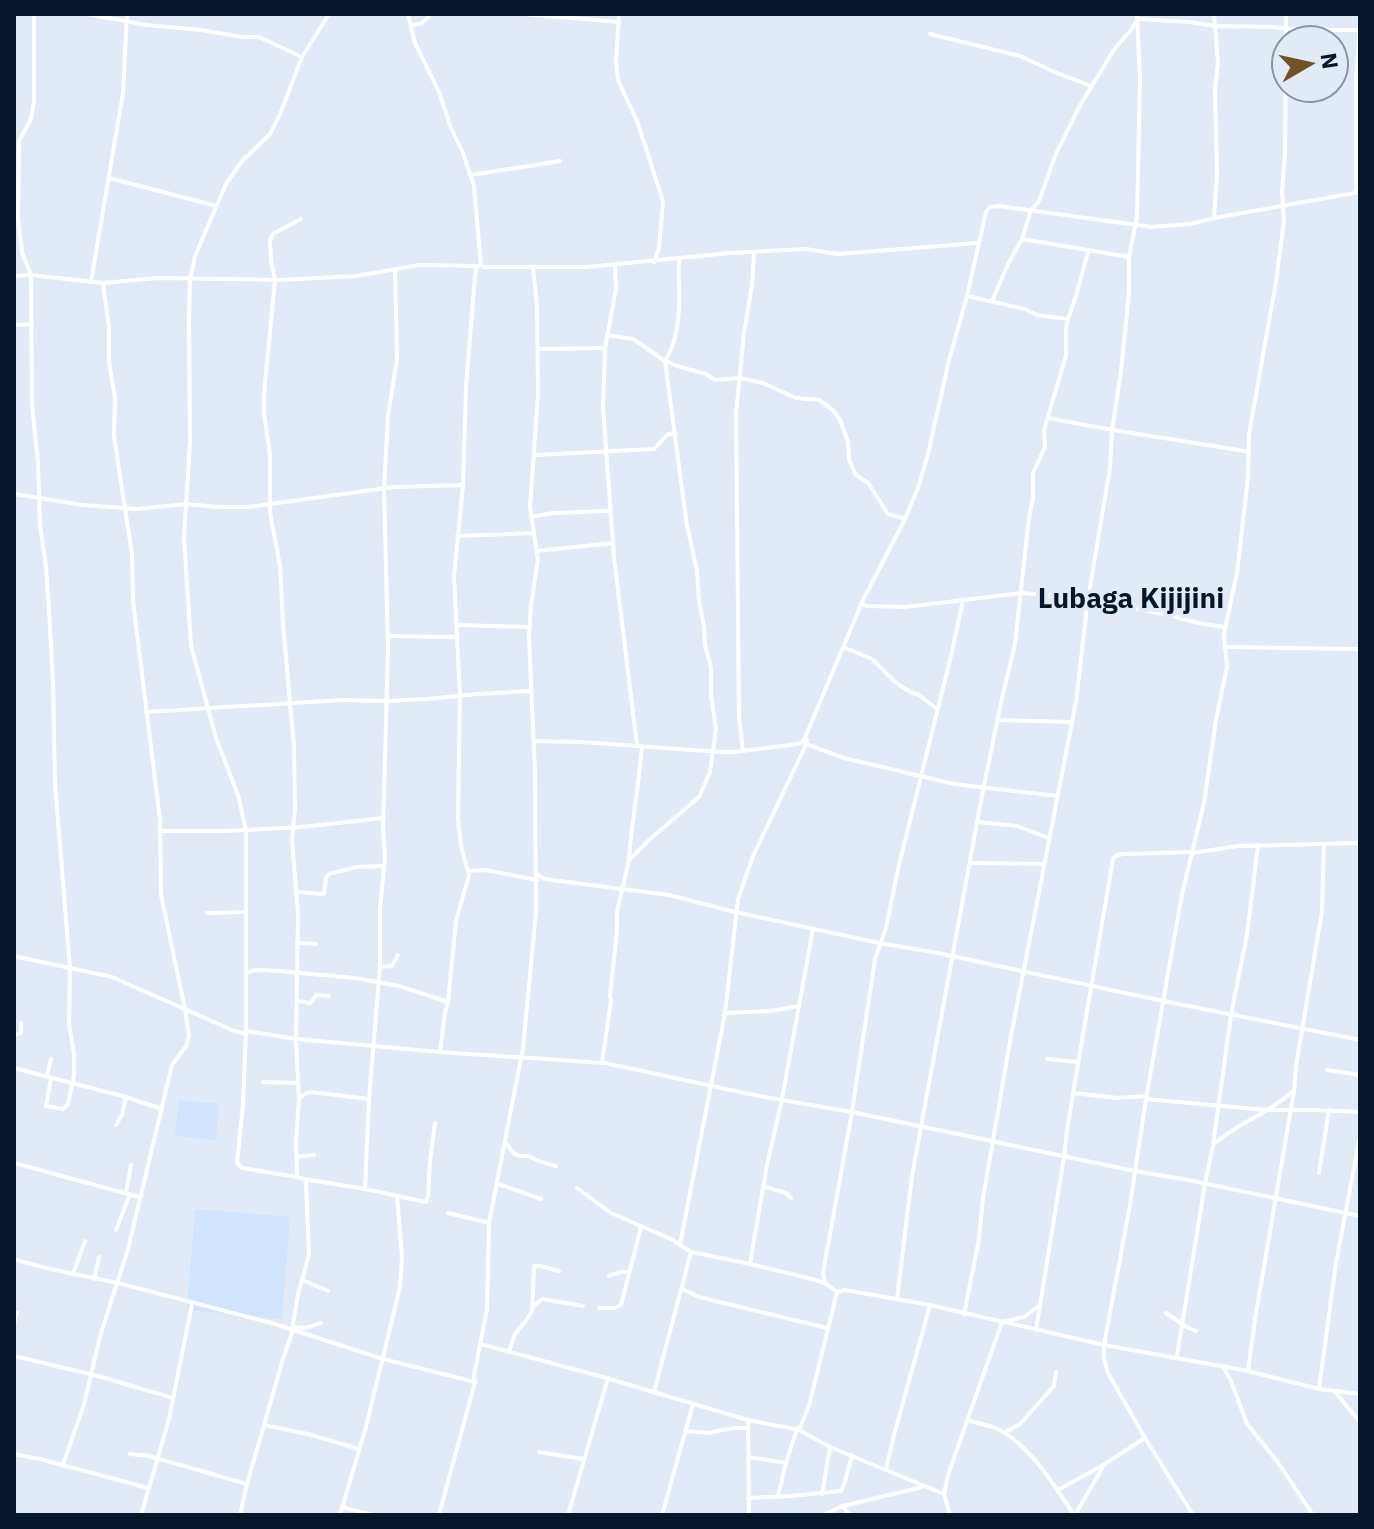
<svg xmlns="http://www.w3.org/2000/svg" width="1374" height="1529" font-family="'IBM Plex Sans',sans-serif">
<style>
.built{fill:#d0e4fe}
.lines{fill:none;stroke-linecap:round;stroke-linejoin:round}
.minor{stroke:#fff;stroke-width:4}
.labels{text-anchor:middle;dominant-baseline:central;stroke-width:8;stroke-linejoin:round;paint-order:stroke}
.quarter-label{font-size:28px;font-weight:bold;fill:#06162b;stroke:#e1eaf6}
</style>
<rect width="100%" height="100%" fill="#e1eaf6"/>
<!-- built -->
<g class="built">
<path d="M179 1100 219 1104 216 1140 175 1136Z"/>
<path d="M195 1209 290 1217 282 1319 187 1310Z"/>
</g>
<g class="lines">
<!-- minor -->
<g class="minor">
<path d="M34 14V100L31 119 19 141 18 218 22 252 31 275 32 405 38 462 40 525 46 567 49 610 53 682 55 784 70 968 69 1024 74 1054V1075L68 1104 63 1109 46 1106 51 1078"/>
<path d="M87 14 147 25 201 30 242 37H259L302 57"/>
<path d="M408 14 415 43 439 92 451 128 463 153 474 186 481 266 483 267H587L730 253 806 249 838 254 978 243"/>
<path d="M523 14 619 22"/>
<path d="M619 14 616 62 618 80 637 121 663 201 659 248 654 262"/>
<path d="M411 26 422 23 431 14"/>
<path d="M930 34 1020 56 1057 73 1091 86"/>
<path d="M471 175 560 161"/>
<path d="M109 178 217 206"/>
<path d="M1356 192V81L1360 25"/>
<path d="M1214 218 1217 174 1215 89 1218 63 1214 14"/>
<path d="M1022 239 1129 257"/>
<path d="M615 265 616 289 605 348 603 407 614 557 637 745"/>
<path d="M14 276 31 275 103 283 157 278 281 280 356 276 420 265 479 266"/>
<path d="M91 282 123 93 127 14"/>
<path d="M967 296 1025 309 1037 315 1068 319"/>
<path d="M992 301 1008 264 1022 239 1031 210 1039 201 1055 156 1079 107 1115 48 1131 30 1138 19 1190 22 1214 26 1271 27 1303 30H1360"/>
<path d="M14 325 32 324"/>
<path d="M607 335 633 339 665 361 680 367 706 374 715 380 740 378 749 380 763 383 796 398 819 400 833 410 840 420 848 442 849 459 855 474 868 483 888 514 905 519"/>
<path d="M538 349 605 348"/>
<path d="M1049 418C1115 432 1182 440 1249 452"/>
<path d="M535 455 654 449 668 434 676 433"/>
<path d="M14 494 83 505 137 509 186 504 219 507H248L394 487 463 485"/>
<path d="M531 517 553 513 610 511"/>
<path d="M457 536 533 533"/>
<path d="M537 551 613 543"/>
<path d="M861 604 867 606 905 607 1022 593 1088 599 1173 616 1198 623 1225 627"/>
<path d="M457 625 530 627"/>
<path d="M388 636 458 637"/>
<path d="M843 647 872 659 895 682 910 692 919 695 937 709"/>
<path d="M1224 647 1360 649"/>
<path d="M146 712 342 700 387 701 427 699 478 694 530 691"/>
<path d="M998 720 1072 722"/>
<path d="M534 741 582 742 720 752H734L799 744 804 740 863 600 905 519 918 488 928 454 949 360 967 296 986 212 990 207 999 206 1151 227 1190 224 1214 218 1360 192"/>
<path d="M806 744 844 758 954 784 1057 796"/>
<path d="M743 751 739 717 736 414 744 333 752 285 754 252"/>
<path d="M978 822 1017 826 1049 838"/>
<path d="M161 831H226L301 827 384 818"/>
<path d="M1192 853 1238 846 1360 843"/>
<path d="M629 858C632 820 639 784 642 746"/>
<path d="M970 863 1044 864"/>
<path d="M468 871 485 870 537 880"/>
<path d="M537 874 544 879 669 895 735 912 879 943 933 952 1163 1001 1360 1040"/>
<path d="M297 892 324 894 326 878 329 874 357 867 384 866"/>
<path d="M207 913 244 912"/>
<path d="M297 943 316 944"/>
<path d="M14 956 112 977 232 1030 245 1034"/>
<path d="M380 967 392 966 398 955"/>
<path d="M246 973 255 970 279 971 355 978 399 986 448 1002 456 921 469 875 461 846 458 819 460 695 454 577 463 485 466 387 475 276 477 266"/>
<path d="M297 1001 311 1003 316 995 329 996"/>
<path d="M726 1013 771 1011 799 1006"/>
<path d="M246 1031 296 1039 440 1052 605 1063 759 1096 852 1112 1135 1171 1188 1180 1360 1216"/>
<path d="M14 1035 21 1033V1023"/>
<path d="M440 1052 445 1013 448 1002"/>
<path d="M1047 1059 1078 1062"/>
<path d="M602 1063 611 1001 610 996 617 931V912L629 860 649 840 699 797 710 772 716 729 711 695V668L705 645 704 628 699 600 697 570 687 526 665 361C679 340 680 309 679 285 679 276 677 268 680 259"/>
<path d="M14 1068 126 1097 162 1109"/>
<path d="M1327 1070 1360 1075"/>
<path d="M47 1076 51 1059"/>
<path d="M263 1082 298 1083"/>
<path d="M1073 1093 1118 1098 1146 1096"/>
<path d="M299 1099 306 1093 311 1092 369 1099"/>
<path d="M1146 1099 1266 1110H1313L1360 1112"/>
<path d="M116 1125 122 1115 126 1097"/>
<path d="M507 1144C513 1155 517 1157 529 1156L538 1161 556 1166"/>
<path d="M1213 1145C1237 1123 1268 1114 1292 1092"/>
<path d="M297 1157 314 1155"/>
<path d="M14 1163 139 1197"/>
<path d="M1319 1173 1329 1110"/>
<path d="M297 1177 296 1139 299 1099 296 1039 298 914 292 840 295 808 294 747 283 624 280 566 270 512V455L264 413V394L275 280 271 261 270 240 273 234 301 219"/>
<path d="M304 1179 365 1189 426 1202 428 1197 430 1160 435 1123"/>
<path d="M498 1184 541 1199"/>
<path d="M763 1186 786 1193 791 1198"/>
<path d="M577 1188 611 1213 671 1239 691 1252 750 1264 812 1279 825 1283 837 1292"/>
<path d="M365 1189 369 1099 380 967V909L385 857 383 829 388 649 384 488 388 416 397 359 395 269"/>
<path d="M126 1193 131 1165"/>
<path d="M448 1213 489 1223"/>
<path d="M116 1230 130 1194"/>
<path d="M680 1245 725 1013 738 899 753 856 804 749 807 740"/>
<path d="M14 1259 46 1268 118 1283 275 1324 383 1359 475 1382"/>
<path d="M750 1264 767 1165 782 1099 813 929"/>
<path d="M73 1274 85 1241"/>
<path d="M609 1276 620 1272H629"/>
<path d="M94 1279 99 1257"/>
<path d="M302 1280 328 1291"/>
<path d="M825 1283 823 1273 852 1112 875 959 886 928 898 869 951 656 963 600"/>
<path d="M682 1289 699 1297 827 1328"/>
<path d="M897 1299 912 1176 980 806 1000 707 1015 644 1029 517 1033 498V473L1045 447 1044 430 1066 356V330L1068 319 1076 296 1088 252"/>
<path d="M533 1307 538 1302 543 1299 583 1306"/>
<path d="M599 1308H615L621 1305 641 1227"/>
<path d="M1166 1313 1182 1324"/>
<path d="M964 1314 979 1239 983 1198 1011 1036 1076 702 1088 599 1110 468 1112 431 1121 371 1129 293V257L1137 217 1140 79 1137 14"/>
<path d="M14 1324 17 1313"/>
<path d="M1182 1325 1196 1331"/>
<path d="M293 1327 305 1328 321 1323"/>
<path d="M292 1330 298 1294 309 1255 306 1182 304 1179 297 1177 242 1168 237 1163 243 1105 246 1031V830L238 795 216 738 191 645 184 538 190 442 189 320 190 279 195 256 226 184 242 161 270 134 280 114 302 57 329 14"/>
<path d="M1036 1330 1064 1157 1068 1123 1113 859 1115 856 1123 854 1193 852"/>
<path d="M480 1344 596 1375 748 1420 795 1429 801 1426 810 1402 837 1292 845 1290 930 1305 1104 1345 1248 1371 1319 1389 1360 1394"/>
<path d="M509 1351 515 1334 528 1318 532 1311 534 1266H540L559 1271"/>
<path d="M14 1356 98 1376 173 1398"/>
<path d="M1177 1356 1205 1184 1213 1145 1231 1015 1247 935 1258 845"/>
<path d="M1224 1368 1231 1381 1247 1424 1277 1461 1313 1515"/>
<path d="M1248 1371 1255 1319 1294 1091 1296 1066 1322 911 1324 844"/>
<path d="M1319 1389 1336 1263 1360 1136"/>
<path d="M654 1392 691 1252"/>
<path d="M1336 1393 1360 1422"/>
<path d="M748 1420 749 1515"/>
<path d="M967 1420C977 1423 988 1425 998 1429 1031 1446 1054 1485 1074 1515"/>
<path d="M264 1425 308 1434 359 1449"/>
<path d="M685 1431 709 1433 732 1428H747"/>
<path d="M1004 1433 1020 1424 1054 1386 1056 1372"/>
<path d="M539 1452 583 1459"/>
<path d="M14 1454 40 1459 148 1488"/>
<path d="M130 1454 149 1456 247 1484"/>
<path d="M749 1457 786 1463"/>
<path d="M63 1465 84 1404 101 1333 128 1249 172 1065 186 1046 189 1036 185 1009 161 895 160 820 133 601 132 554 114 436 115 397 109 363V328L103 283"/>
<path d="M886 1469 894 1435 930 1305"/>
<path d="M1058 1490 1105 1464 1145 1438"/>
<path d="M822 1494 830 1447"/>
<path d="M778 1496 786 1463 797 1429 830 1447 944 1494"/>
<path d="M748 1498 791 1496 841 1491 844 1485 852 1455"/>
<path d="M843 1506 922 1487"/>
<path d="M342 1507 373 1515"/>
<path d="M141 1515 169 1419 192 1304"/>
<path d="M240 1515 247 1484 283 1359 293 1330"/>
<path d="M340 1515 366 1427 400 1287 402 1257 397 1196"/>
<path d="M439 1515 475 1382 474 1376 487 1309 489 1223 523 1048 536 912 535 774 529 636 531 605 538 560 530 507 538 395 537 306 533 268"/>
<path d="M568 1515 608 1378"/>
<path d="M662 1515 693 1404"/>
<path d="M824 1515 842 1506 850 1515"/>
<path d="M950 1515 944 1494 948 1475 1002 1322 1024 1317 1040 1305"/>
<path d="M1075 1515 1103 1467"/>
<path d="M1193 1515 1145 1438 1108 1373 1104 1359V1345L1130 1205 1146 1099 1182 894 1204 803 1216 720 1227 667 1224 634 1237 573 1248 477 1249 434 1276 282 1284 221 1282 192 1285 154 1286 14"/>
</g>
</g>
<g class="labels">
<!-- quarter labels -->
<g class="quarter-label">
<text x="1131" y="597">Lubaga Kijijini</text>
</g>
</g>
<!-- border -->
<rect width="1374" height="1529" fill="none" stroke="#06162b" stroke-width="32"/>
<!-- north arrow -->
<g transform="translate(1310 64) rotate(81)"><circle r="38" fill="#e1eaf6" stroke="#8995a5" stroke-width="2"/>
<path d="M0-6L14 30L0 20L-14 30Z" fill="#6f5226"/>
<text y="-12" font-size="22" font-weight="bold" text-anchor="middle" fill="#06162b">N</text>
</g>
</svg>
